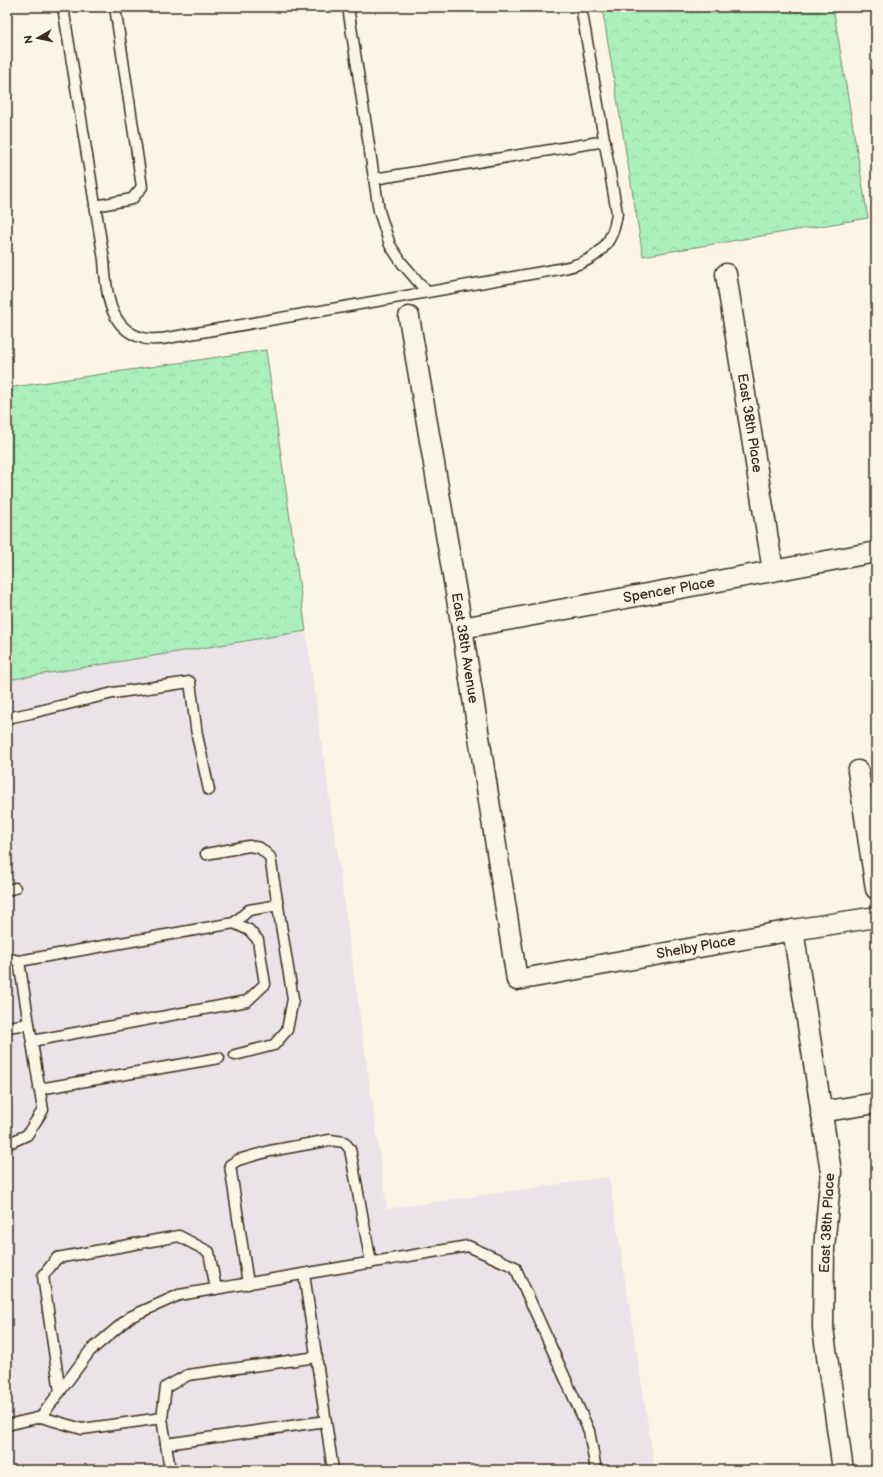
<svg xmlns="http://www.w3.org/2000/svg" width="883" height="1477" font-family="'Balsamiq Sans',sans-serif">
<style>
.built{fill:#eae3e7}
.forest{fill:url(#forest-crowns);stroke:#738d6d}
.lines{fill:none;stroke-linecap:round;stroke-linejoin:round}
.lane-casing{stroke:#3b2a1e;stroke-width:13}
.street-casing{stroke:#3b2a1e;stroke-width:23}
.lane{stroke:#fcf5e5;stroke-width:10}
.street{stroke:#fcf5e5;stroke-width:20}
.labels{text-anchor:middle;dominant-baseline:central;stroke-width:3;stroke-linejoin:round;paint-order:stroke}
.street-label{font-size:14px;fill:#3b2a1e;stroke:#fcf5e5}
</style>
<defs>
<pattern id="forest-crowns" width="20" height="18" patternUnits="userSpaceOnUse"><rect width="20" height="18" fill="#abf0bc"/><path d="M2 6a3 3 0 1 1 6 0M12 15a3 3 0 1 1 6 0" fill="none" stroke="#94cea1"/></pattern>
</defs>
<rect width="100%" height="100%" fill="#fcf5e5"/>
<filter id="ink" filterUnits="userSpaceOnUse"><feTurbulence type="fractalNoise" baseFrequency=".025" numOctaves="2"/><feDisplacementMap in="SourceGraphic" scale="8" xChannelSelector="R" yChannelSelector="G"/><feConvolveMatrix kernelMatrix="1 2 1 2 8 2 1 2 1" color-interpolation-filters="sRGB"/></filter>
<g filter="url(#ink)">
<!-- built -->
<path class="built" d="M306 631 387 1209 609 1177 655 1470H7V680Z"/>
<!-- forest -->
<g class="forest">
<path d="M602 7H833L868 218 643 256Z"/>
<path d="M266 350 306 631 7 680V388Z"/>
</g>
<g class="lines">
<defs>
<g id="lane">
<path d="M63 7 104 260C106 290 108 329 143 338 148 340 156 339 162 339L559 269C593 263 613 248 617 213L581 7"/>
<path d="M348 7 379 211 390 245 402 263 427 292"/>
<path d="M374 179 605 141"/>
<path d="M95 206 132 199 142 187 115 7"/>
<path d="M7 718 31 713 113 693 190 682 197 735 209 790"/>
<path d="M206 854 249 846 260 848 270 857 293 999 287 1030 274 1045 235 1055"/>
<path d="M7 890 15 888"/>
<path d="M234 923 249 910 278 905"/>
<path d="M7 958 19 961 234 923 249 930 258 940 265 984 247 1001 32 1041"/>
<path d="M19 961 29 1024"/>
<path d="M7 1027 29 1024 43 1110 27 1135 7 1144"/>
<path d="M39 1089 219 1058"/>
<path d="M304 1274 333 1470"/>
<path d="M248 1284 230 1165 238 1160 270 1151 330 1140 344 1142 350 1149 371 1263"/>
<path d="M60 1392 43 1276 57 1258 179 1236 209 1252 216 1289"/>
<path d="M41 1417 82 1429 162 1418 166 1387 188 1375 317 1357"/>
<path d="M162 1418 170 1470"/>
<path d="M7 1425 41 1417 90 1351 130 1317 179 1295 468 1246 515 1267 589 1431 596 1470"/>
<path d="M166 1444 326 1421"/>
</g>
<g id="street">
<path d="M726 274 773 571"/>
<path d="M409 317 462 628 517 980 793 930 876 917"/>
<path d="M462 628 876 552"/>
<path d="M858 771 876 889"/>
<path d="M793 930 831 1172 824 1248 823 1328 843 1470"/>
<path d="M821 1112 876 1103"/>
</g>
</defs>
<!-- lane casing -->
<use href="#lane" class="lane-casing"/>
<!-- street casing -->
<use href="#street" class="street-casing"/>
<!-- lane -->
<use href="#lane" class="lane"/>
<!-- street -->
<use href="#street" class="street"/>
</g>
</g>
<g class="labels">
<!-- street labels -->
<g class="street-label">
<text transform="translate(750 423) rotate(81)">East 38th Place</text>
<text transform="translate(669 590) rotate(-10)">Spencer Place</text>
<text transform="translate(465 648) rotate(81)">East 38th Avenue</text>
<text transform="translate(696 947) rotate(-10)">Shelby Place</text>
<text transform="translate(827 1223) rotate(-87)">East 38th Place</text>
</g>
</g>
<!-- margin -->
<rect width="883" height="1477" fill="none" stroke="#fcf5e5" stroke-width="24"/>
<rect x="12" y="12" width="859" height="1453" fill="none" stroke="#3b2a1e" stroke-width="1.5" filter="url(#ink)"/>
<!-- north arrow -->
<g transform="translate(38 38) rotate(261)" stroke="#fcf5e5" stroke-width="3" paint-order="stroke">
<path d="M0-3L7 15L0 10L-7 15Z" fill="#3b2a1e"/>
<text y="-6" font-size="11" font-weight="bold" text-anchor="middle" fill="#3b2a1e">N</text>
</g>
</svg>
